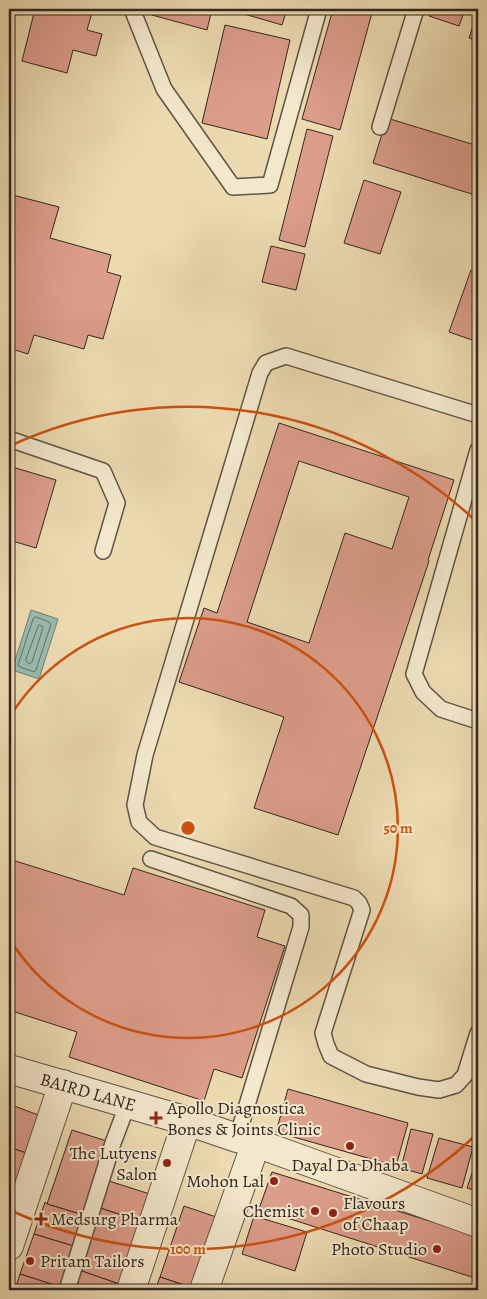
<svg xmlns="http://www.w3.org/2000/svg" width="487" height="1299" font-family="Alegreya,serif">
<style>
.water{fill:#99baae;stroke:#707f75}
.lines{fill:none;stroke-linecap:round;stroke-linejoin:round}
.shore{stroke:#667067;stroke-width:1}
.building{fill:#dc9d8b;stroke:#322620;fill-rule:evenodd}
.lane-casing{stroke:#605344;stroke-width:18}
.street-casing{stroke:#605344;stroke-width:30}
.lane{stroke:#f3e7cc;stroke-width:15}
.street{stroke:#f3e7cc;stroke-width:28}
.ring{fill:none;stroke:#cd510f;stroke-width:2.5}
.poi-dot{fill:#8f2418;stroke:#f3e7cc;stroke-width:2}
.labels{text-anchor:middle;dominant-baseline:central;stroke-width:4;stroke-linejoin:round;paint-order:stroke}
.street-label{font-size:18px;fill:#322620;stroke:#f3e7cc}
.poi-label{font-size:18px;fill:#322620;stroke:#f3e7cc;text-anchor:start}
.centre{fill:#cd510f;stroke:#f3e7cc;stroke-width:2.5}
.ring-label{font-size:15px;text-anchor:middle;font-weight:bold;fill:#cd510f;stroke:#f3e7cc;stroke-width:4;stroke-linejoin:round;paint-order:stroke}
</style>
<rect width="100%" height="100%" fill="#ecdab1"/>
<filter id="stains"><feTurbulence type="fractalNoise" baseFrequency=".004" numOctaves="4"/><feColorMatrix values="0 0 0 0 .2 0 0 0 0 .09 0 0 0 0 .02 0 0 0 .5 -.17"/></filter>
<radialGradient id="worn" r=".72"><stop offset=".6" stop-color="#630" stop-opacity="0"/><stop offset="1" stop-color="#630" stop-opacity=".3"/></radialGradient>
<!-- water -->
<path class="water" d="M31 610 58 619 39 679 12 670Z"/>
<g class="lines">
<!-- shore -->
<g class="shore">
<path d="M36 617 49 622 51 624 36 670 34 672 20 667 18 665 33 619Z"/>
<path d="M39 625 42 626 43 628 32 662 29 664 26 660Z"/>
</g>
</g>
<!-- building -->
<g class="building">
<path d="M35 9H93L87 30 102 34 96 56 73 50 67 73 22 61Z"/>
<path d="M154 9H212L207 30 152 15Z"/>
<path d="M227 9H287L282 25Z"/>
<path d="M333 9H373L340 130 302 119Z"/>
<path d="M431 9H465L459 26 429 16Z"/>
<path d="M478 10V41L469 38Z"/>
<path d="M225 25 290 40 267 139 202 123Z"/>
<path d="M387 118 478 146V196L373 163Z"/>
<path d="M307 129 333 136 305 247 279 240Z"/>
<path d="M364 180 401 192 380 254 344 243Z"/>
<path d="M9 194 59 207 50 238 111 255 107 272 121 276 103 339 88 335 84 349 34 335 28 354 9 348Z"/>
<path d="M271 246 305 254 296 290 262 282Z"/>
<path d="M471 270 478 273V342L449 332Z"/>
<path d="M279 423 454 480 428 560 429 561 338 835 254 808 284 717 179 682 204 608 217 613ZM299 461 409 497 392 549 345 533 309 643 247 622Z"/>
<path d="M9 466 56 480 36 548 9 540Z"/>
<path d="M9 859 124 895 133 868 265 910 257 937 285 946 242 1078 214 1069 204 1101 69 1057 77 1032 9 1010V901L11 894 9 893Z"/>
<path d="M288 1089 408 1123 396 1166 276 1132Z"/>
<path d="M9 1104 41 1116 29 1154 9 1147Z"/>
<path d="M411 1129 433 1134 422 1174 401 1168Z"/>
<path d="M72 1130 113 1143 90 1217 47 1204Z"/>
<path d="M439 1138 473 1147 462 1188 427 1178Z"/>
<path d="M9 1147 29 1154 25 1183 9 1178Z"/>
<path d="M478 1156V1191L467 1188Z"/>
<path d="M272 1172 478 1236V1279L259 1209Z"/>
<path d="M109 1181 156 1196 143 1222 100 1208Z"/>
<path d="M9 1183 21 1186 9 1220Z"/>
<path d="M45 1202 47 1204 90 1217 80 1248 34 1234Z"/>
<path d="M184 1206 222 1219 199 1290 160 1277Z"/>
<path d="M100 1208 143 1222 122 1285 79 1270Z"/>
<path d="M254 1216 307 1232 295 1271 242 1254Z"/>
<path d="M34 1234 80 1248 67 1289 20 1274Z"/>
<path d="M79 1270 122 1285 119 1290H78Z"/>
<path d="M20 1274 67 1289 15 1290Z"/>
<path d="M160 1277 199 1290H155Z"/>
<path d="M225 1284 248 1290H223Z"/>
</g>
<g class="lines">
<defs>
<g id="lane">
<path d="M132 9 164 89 233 187 270 185 319 9"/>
<path d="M380 127 416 9"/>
<path d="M478 415 286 356 266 363 260 373 145 755 135 805 139 822 155 837 354 898 359 903 362 910 323 1033 326 1044 331 1056 366 1074 418 1087 439 1090 456 1085 465 1075 478 1033"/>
<path d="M9 439 103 471 117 503 103 551"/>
<path d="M478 450 414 674 423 692 441 709 478 721"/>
<path d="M151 859 291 906 301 915V927L237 1138"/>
<path d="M67 1290 113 1143 128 1103"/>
</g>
<g id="street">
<path d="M9 1069 187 1121 237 1138 256 1143 478 1223"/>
<path d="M9 1246 63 1084"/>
<path d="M131 1290 187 1121"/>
<path d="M204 1290 256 1143"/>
</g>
</defs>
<!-- lane casing -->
<use href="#lane" class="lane-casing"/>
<!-- street casing -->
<use href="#street" class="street-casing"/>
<!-- lane -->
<use href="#lane" class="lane"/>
<!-- street -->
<use href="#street" class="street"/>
</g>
<!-- distance rings -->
<g class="ring">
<path d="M9 718A210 210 0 1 1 9 938"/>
<path d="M478 1133A421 421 0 0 1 10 1210M10 446A421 421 0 0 1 478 523"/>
</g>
<!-- markers -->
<g class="poi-dot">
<path d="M153.5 1110.5h5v5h5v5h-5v5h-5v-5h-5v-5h5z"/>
<circle cx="350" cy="1146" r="5"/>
<circle cx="167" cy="1163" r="5"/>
<circle cx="274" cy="1181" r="5"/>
<circle cx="315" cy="1211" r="5"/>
<circle cx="333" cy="1213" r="5"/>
<path d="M38.5 1211.5h5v5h5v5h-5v5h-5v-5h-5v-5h5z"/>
<circle cx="437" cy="1249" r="5"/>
<circle cx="30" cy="1261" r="5"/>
</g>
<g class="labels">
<!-- street labels -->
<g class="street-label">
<text transform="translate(88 1092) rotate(16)">BAIRD LANE</text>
</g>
<!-- poi labels -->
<g class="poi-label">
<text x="167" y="1108">Apollo Diagnostica<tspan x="167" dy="21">Bones &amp; Joints Clinic</tspan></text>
<text x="157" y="1153" text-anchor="end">The Lutyens<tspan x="157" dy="21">Salon</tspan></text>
<text x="350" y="1165" text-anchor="middle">Dayal Da Dhaba</text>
<text x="264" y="1181" text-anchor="end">Mohon Lal</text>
<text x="343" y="1203">Flavours<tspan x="343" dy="21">of Chaap</tspan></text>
<text x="305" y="1211" text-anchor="end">Chemist</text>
<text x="51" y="1219">Medsurg Pharma</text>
<text x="427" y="1249" text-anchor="end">Photo Studio</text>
<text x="40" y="1261">Pritam Tailors</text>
</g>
</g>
<circle cx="188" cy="828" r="8" class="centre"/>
<g class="ring-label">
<text x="398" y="833">50 m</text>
<text x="188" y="1254">100 m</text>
</g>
<!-- margin -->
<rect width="487" height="1299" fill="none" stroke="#ecdab1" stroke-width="30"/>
<rect x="10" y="10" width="467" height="1279" fill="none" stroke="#322620" stroke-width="2.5"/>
<rect x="15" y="15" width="457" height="1269" fill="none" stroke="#322620"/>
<rect width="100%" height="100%" filter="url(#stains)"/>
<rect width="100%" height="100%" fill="url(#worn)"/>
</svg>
